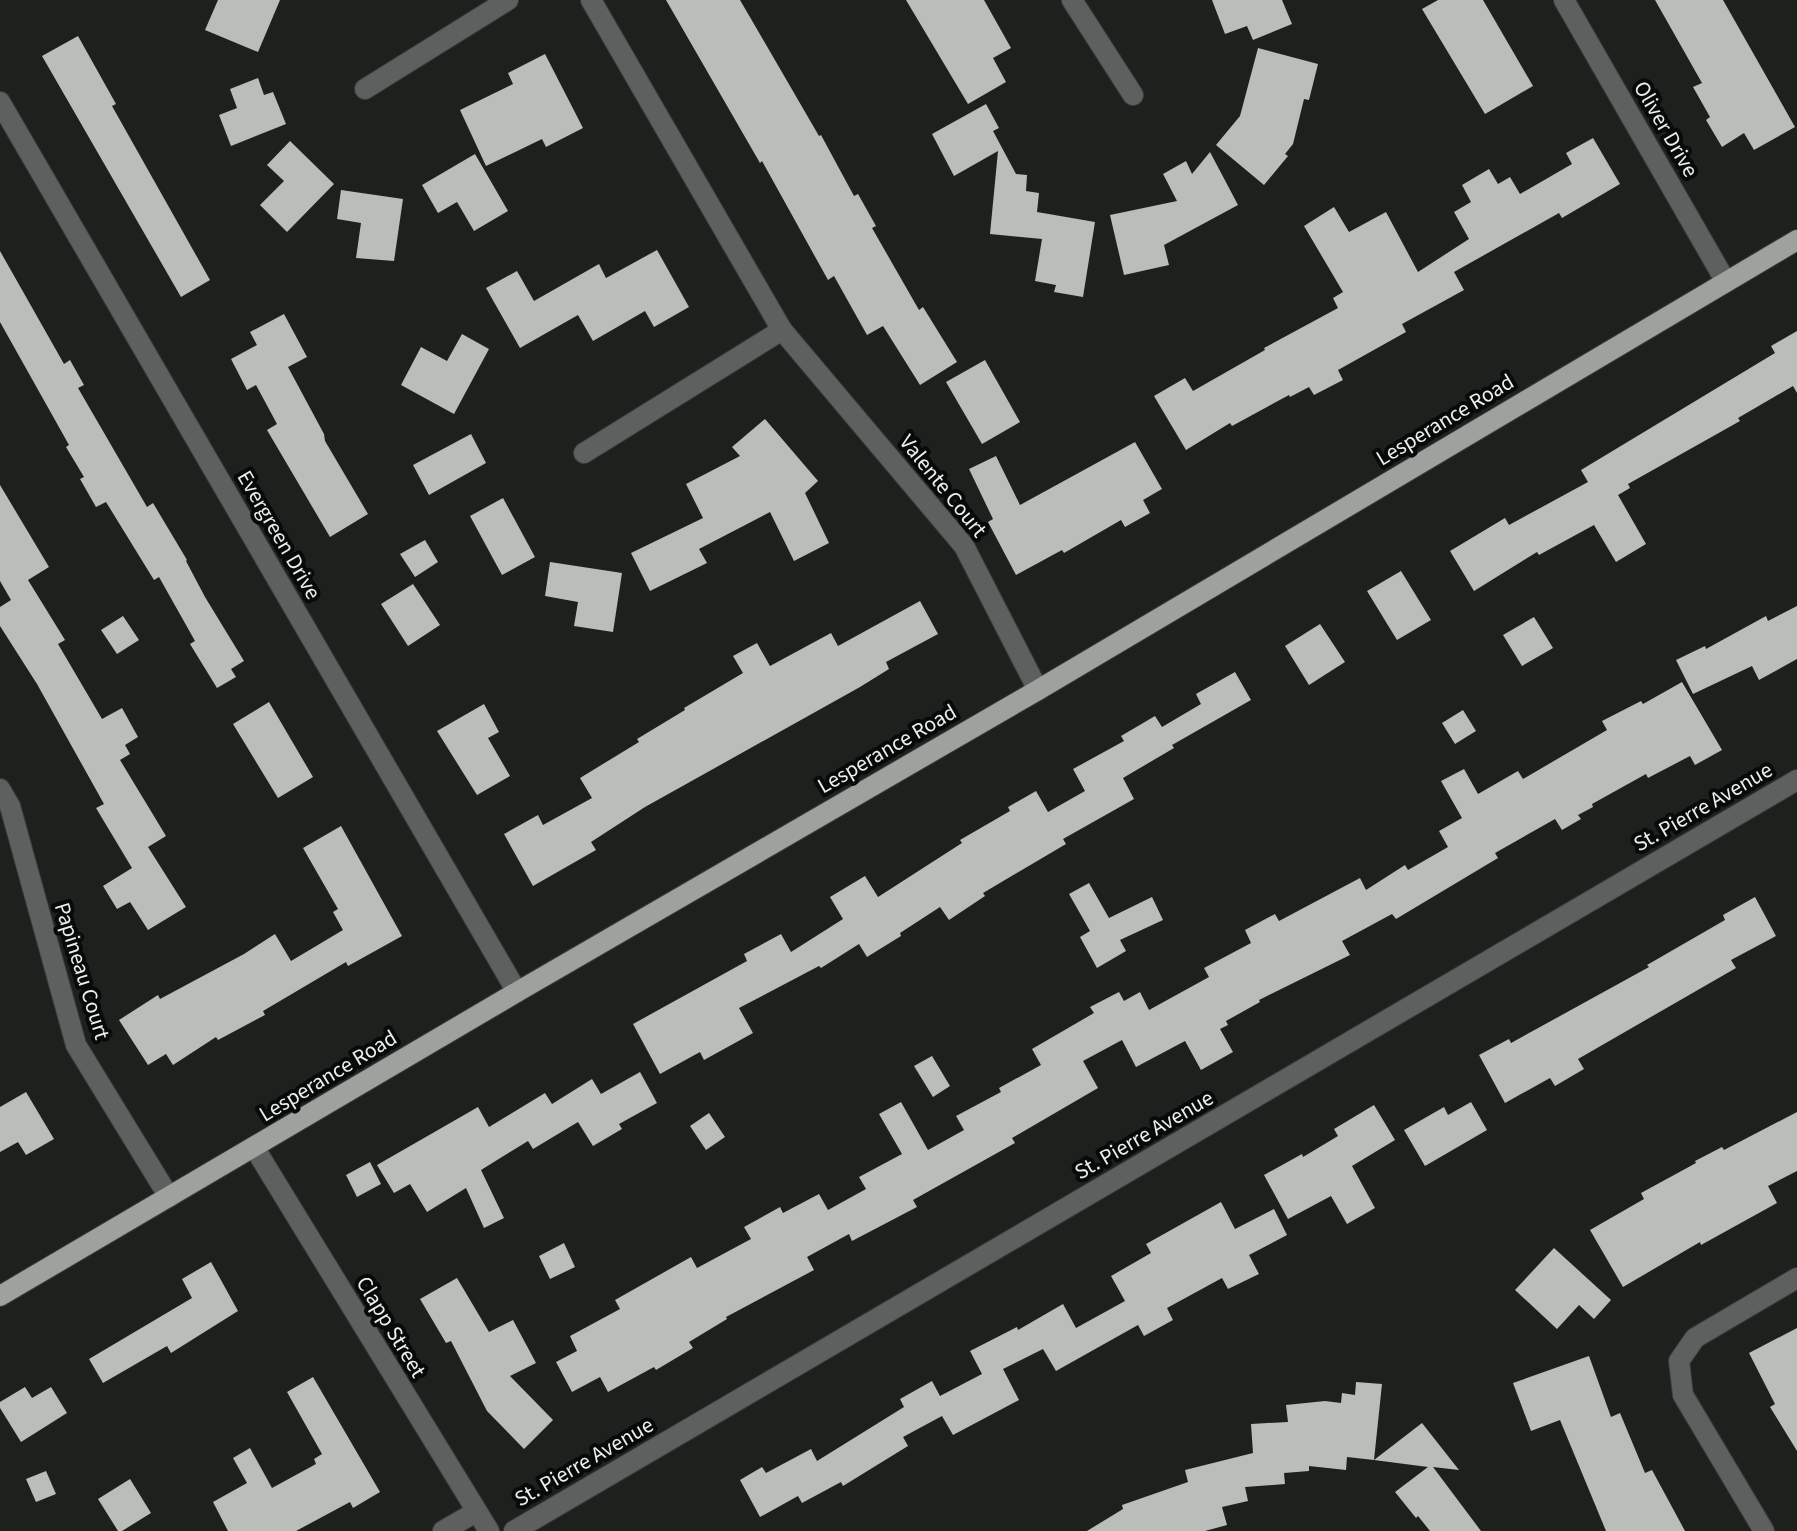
<svg xmlns="http://www.w3.org/2000/svg" width="1797" height="1531" font-family="'Source Sans 3',sans-serif">
<style>
.building{fill:#b9bebb}
.lines{fill:none;stroke-linecap:round;stroke-linejoin:round}
.minor-casing{stroke:#3a3e3b;stroke-width:22}
.major-casing{stroke:#3a3e3b;stroke-width:22}
.minor{stroke:#5e605f;stroke-width:20}
.major{stroke:#9da29f;stroke-width:20}
.labels{text-anchor:middle;dominant-baseline:central;stroke-width:8;stroke-linejoin:round;paint-order:stroke}
.street-label{font-size:22px;fill:#ecefed;stroke:#080a09}
</style>
<rect width="100%" height="100%" fill="#1d211e"/>
<!-- building -->
<g class="building">
<path d="M218 0H280L258 52 205 30Z"/>
<path d="M666 0H740L819 136 821 135 854 196 858 194 876 226 872 228 919 310 923 307 957 362 920 385 883 326 867 335 834 276 828 280 762 161 760 163Z"/>
<path d="M906 0H984L1011 48 993 58 1006 82 968 104Z"/>
<path d="M1212 0H1282L1292 24 1253 40 1247 26 1225 34Z"/>
<path d="M1438 0H1483L1533 86 1485 114 1422 9Z"/>
<path d="M1655 0H1723L1795 127 1754 150 1744 133 1722 147 1706 120 1710 117 1693 87 1702 83Z"/>
<path d="M78 36 116 104 112 106 210 280 181 297 42 56Z"/>
<path d="M1258 48 1318 64 1309 100 1304 99 1293 144 1285 154 1288 156 1264 185 1216 145 1240 116Z"/>
<path d="M545 54 583 128 546 147 542 139 486 166 460 110 513 84 508 73Z"/>
<path d="M258 78 264 95 273 92 286 124 231 146 219 115 237 108 230 89Z"/>
<path d="M986 104 999 128 993 131 1016 174 1027 175 1026 191 1039 193 1037 212 1095 222 1083 297 1054 292 1056 285 1035 281 1042 239 990 234 998 151 954 176 932 134Z"/>
<path d="M1593 138 1620 184 1562 218 1559 213 1454 272 1464 290 1402 324 1406 332 1338 370 1343 380 1314 395 1309 387 1290 397 1289 395 1232 426 1230 423 1186 450 1154 396 1185 378 1193 391 1265 350 1264 348 1338 308 1333 298 1343 292 1304 226 1334 207 1349 232 1386 212 1418 272 1469 239 1454 212 1471 202 1462 185 1489 169 1498 184 1510 177 1520 194 1572 164 1566 153Z"/>
<path d="M290 141 334 184 287 232 260 205 284 181 267 165Z"/>
<path d="M1210 152 1238 205 1164 245 1169 265 1124 275 1110 215 1177 201 1163 174 1186 161 1192 174Z"/>
<path d="M475 154 508 211 474 231 457 202 438 213 422 185Z"/>
<path d="M341 190 403 199 394 261 356 258 361 223 337 219Z"/>
<path d="M657 250 689 307 654 327 645 311 593 341 578 315 520 348 486 288 517 271 534 301 599 264 606 278Z"/>
<path d="M0 251 64 364 70 360 84 385 78 388 147 507 153 503 187 560 186 561 205 597 244 661 231 669 236 677 217 688 190 644 195 641 159 577 154 580 106 502 96 507 80 479 84 477 66 447 69 445 0 322Z"/>
<path d="M284 314 307 357 288 367 324 434 325 441 368 514 330 537 267 430 277 424 256 385 247 390 231 359 257 345 250 332Z"/>
<path d="M1797 331V393L1793 386 1738 418 1740 421 1628 484 1630 488 1618 495 1646 544 1616 562 1594 525 1539 555 1537 552 1474 591 1450 551 1505 518 1509 525 1588 482 1581 470 1775 353 1771 346Z"/>
<path d="M462 334 489 349 454 414 401 385 421 347 447 361Z"/>
<path d="M985 360 1020 422 982 444 946 382Z"/>
<path d="M765 419 818 481 805 493 829 543 794 561 770 512 699 549 707 563 650 591 631 553 703 518 686 484 740 456 732 447Z"/>
<path d="M471 434 486 463 429 495 413 465Z"/>
<path d="M1135 442 1162 489 1143 500 1150 513 1125 527 1121 520 1064 553 1062 550 1016 575 988 522 993 519 969 469 996 456 1020 505Z"/>
<path d="M0 485 49 567 28 580 65 640 58 644 102 719 122 708 138 737 125 745 130 754 120 760 166 836 148 847 186 907 148 930 130 902 117 909 103 886 132 868 96 808 104 804 37 684 0 626V607L11 600 0 581Z"/>
<path d="M503 498 535 557 502 575 470 516Z"/>
<path d="M425 540 438 562 415 577 400 554Z"/>
<path d="M550 562 622 573 613 632 574 626 578 602 545 596Z"/>
<path d="M1401 571 1431 620 1397 640 1367 591Z"/>
<path d="M413 584 440 625 408 646 381 604Z"/>
<path d="M920 601 938 634 886 662 889 669 860 687 645 807 591 842 596 850 533 886 504 834 538 815 543 825 592 798 580 778 639 742 637 739 685 710 684 708 743 673 733 656 757 643 770 666 831 633 838 646Z"/>
<path d="M1797 606V659L1759 680 1752 666 1693 694 1676 660 1705 646 1706 649 1766 616 1768 621Z"/>
<path d="M123 616 139 640 117 654 101 630Z"/>
<path d="M1534 617 1553 648 1522 666 1503 635Z"/>
<path d="M1320 624 1345 662 1309 685 1285 646Z"/>
<path d="M1235 672 1251 700 1172 745 1174 748 1123 778 1134 799 1063 839 1066 844 983 893 985 896 949 920 940 907 900 933 901 936 867 957 859 944 821 968 819 966 739 1008 753 1033 704 1060 700 1052 660 1074 633 1024 747 961 744 954 781 934 791 952 843 919 830 897 865 876 878 897 962 843 960 840 1010 811 1008 807 1036 791 1048 812 1085 791 1073 769 1124 741 1121 736 1155 716 1162 727 1201 704 1196 694Z"/>
<path d="M1682 682 1722 750 1695 765 1690 756 1648 778 1646 774 1592 804 1593 807 1578 815 1581 819 1562 830 1555 819 1495 853 1498 858 1396 919 1392 914 1342 941 1350 955 1259 1000 1260 1002 1226 1021 1228 1025 1220 1029 1233 1052 1201 1070 1185 1041 1136 1067 1122 1040 1083 1061 1098 1088 1012 1138 1015 1143 913 1200 917 1207 852 1241 849 1234 807 1257 814 1270 726 1317 727 1319 689 1342 693 1348 656 1370 654 1367 608 1392 600 1377 572 1392 556 1362 577 1351 570 1336 620 1309 615 1300 691 1257 697 1268 751 1239 744 1227 780 1207 783 1213 819 1194 828 1210 866 1189 859 1177 902 1154 879 1114 901 1102 928 1150 964 1130 956 1116 1001 1092 999 1088 1041 1065 1032 1049 1094 1013 1090 1007 1119 992 1124 1001 1140 992 1149 1010 1209 977 1204 968 1251 943 1245 930 1275 914 1279 921 1360 878 1366 890 1405 865 1408 870 1448 847 1439 831 1462 818 1441 781 1464 769 1478 794 1518 771 1523 779 1607 730 1602 721 1641 701 1643 704Z"/>
<path d="M269 702 313 777 278 798 233 724Z"/>
<path d="M484 704 499 732 488 738 510 776 477 795 437 731Z"/>
<path d="M1463 710 1476 731 1455 744 1442 723Z"/>
<path d="M341 826 402 936 348 966 346 962 263 1011 265 1015 218 1040 216 1037 173 1065 166 1054 148 1065 119 1020 158 995 160 999 244 954 275 934 291 961 343 930 333 912 338 909 303 848Z"/>
<path d="M1089 883 1109 918 1152 897 1163 920 1120 940 1126 951 1097 968 1080 937 1090 931 1069 894Z"/>
<path d="M1755 897 1776 936 1731 960 1736 968 1578 1059 1584 1069 1555 1086 1550 1078 1505 1103 1479 1055 1509 1039 1511 1043 1649 967 1647 965 1725 920 1723 915Z"/>
<path d="M932 1056 950 1086 933 1097 914 1066Z"/>
<path d="M640 1072 657 1103 619 1124 622 1129 593 1146 578 1122 533 1149 528 1141 481 1170 504 1218 484 1228 466 1188 427 1212 410 1184 394 1193 377 1165 478 1107 489 1127 545 1093 552 1104 592 1079 601 1094Z"/>
<path d="M26 1092 54 1139 26 1155 18 1142 0 1152V1107Z"/>
<path d="M1471 1102 1487 1130 1425 1166 1404 1130 1444 1107 1448 1115Z"/>
<path d="M1374 1105 1395 1140 1352 1166 1375 1208 1347 1224 1331 1196 1288 1219 1264 1175 1302 1154 1303 1157 1338 1136 1334 1129Z"/>
<path d="M1797 1112V1171L1768 1186 1777 1203 1701 1245 1700 1242 1623 1287 1590 1230 1644 1199 1641 1193 1696 1163 1695 1161 1722 1147 1724 1150Z"/>
<path d="M709 1113 725 1137 706 1150 690 1126Z"/>
<path d="M370 1162 381 1184 357 1197 346 1175Z"/>
<path d="M1221 1202 1235 1229 1274 1209 1287 1235 1249 1255 1259 1274 1228 1289 1222 1278 1167 1308 1173 1320 1144 1336 1138 1325 1056 1371 1043 1349 1003 1369 1019 1400 953 1435 942 1416 903 1437 908 1446 843 1486 841 1482 802 1503 798 1496 760 1517 740 1480 762 1467 766 1473 811 1449 817 1461 904 1407 900 1399 932 1381 940 1396 982 1374 970 1351 1017 1327 1018 1330 1063 1304 1076 1328 1125 1301 1111 1276 1151 1253 1146 1244Z"/>
<path d="M564 1243 575 1267 550 1279 539 1256Z"/>
<path d="M1554 1248 1611 1300 1594 1319 1579 1305 1557 1329 1515 1290Z"/>
<path d="M211 1262 238 1311 171 1353 167 1346 103 1383 89 1359 192 1298 182 1279Z"/>
<path d="M457 1278 489 1332 513 1320 536 1363 510 1376 553 1420 524 1449 487 1411 451 1341 446 1343 420 1299Z"/>
<path d="M1797 1328V1451L1770 1407 1775 1404 1749 1353Z"/>
<path d="M1589 1356 1611 1417 1620 1413 1645 1473 1652 1470 1685 1531H1606L1560 1420 1531 1431 1513 1383Z"/>
<path d="M313 1377 380 1492 353 1508 350 1502 296 1531H228L213 1502 247 1483 233 1458 250 1448 272 1488 316 1464 314 1459 322 1454 287 1392Z"/>
<path d="M1356 1382 1382 1384 1374 1460 1347 1457 1346 1470 1309 1466V1471L1284 1473 1285 1484 1245 1487 1248 1501 1222 1507 1227 1525 1205 1531H1087L1123 1509 1122 1505 1188 1482 1185 1470 1253 1453 1251 1424 1288 1422 1286 1405 1325 1401 1341 1403 1342 1393 1355 1395Z"/>
<path d="M25 1387 32 1398 51 1387 67 1413 21 1442 0 1408V1402Z"/>
<path d="M1422 1423 1459 1470 1433 1467 1481 1531H1430L1418 1516 1416 1518 1395 1492 1428 1467 1374 1460Z"/>
<path d="M46 1471 56 1494 36 1502 26 1479Z"/>
<path d="M130 1479 151 1513 122 1531H118L98 1499Z"/>
</g>
<g class="lines">
<defs>
<g id="minor">
<path d="M591 0 782 330 964 546 1038 690"/>
<path d="M1072 0 1133 95"/>
<path d="M1564 0 1726 282"/>
<path d="M365 89 508 0"/>
<path d="M0 102 517 992"/>
<path d="M584 453 782 330"/>
<path d="M0 789 10 806 76 1045 169 1197"/>
<path d="M254 1147 489 1531"/>
<path d="M443 1531 476 1512"/>
<path d="M514 1531 1797 780"/>
<path d="M1764 1531 1683 1395 1679 1361 1695 1338 1797 1278"/>
</g>
<path id="major" d="M0 1296 517 992 1038 690 1797 240"/>
</defs>
<!-- minor casing -->
<use href="#minor" class="minor-casing"/>
<!-- major casing -->
<use href="#major" class="major-casing"/>
<!-- minor -->
<use href="#minor" class="minor"/>
<!-- major -->
<use href="#major" class="major"/>
</g>
<g class="labels">
<!-- street labels -->
<g class="street-label">
<text transform="translate(1666 129) rotate(60)">Oliver Drive</text>
<text transform="translate(1445 420) rotate(-31)">Lesperance Road</text>
<text transform="translate(943 486) rotate(51)">Valente Court</text>
<text transform="translate(279 535) rotate(60)">Evergreen Drive</text>
<text transform="translate(887 749) rotate(-30)">Lesperance Road</text>
<text transform="translate(1703 807) rotate(-30)">St. Pierre Avenue</text>
<text transform="translate(82 971) rotate(73)">Papineau Court</text>
<text transform="translate(328 1076) rotate(-31)">Lesperance Road</text>
<text transform="translate(1144 1135) rotate(-30)">St. Pierre Avenue</text>
<text transform="translate(391 1327) rotate(59)">Clapp Street</text>
<text transform="translate(584 1462) rotate(-30)">St. Pierre Avenue</text>
</g>
</g>
</svg>
